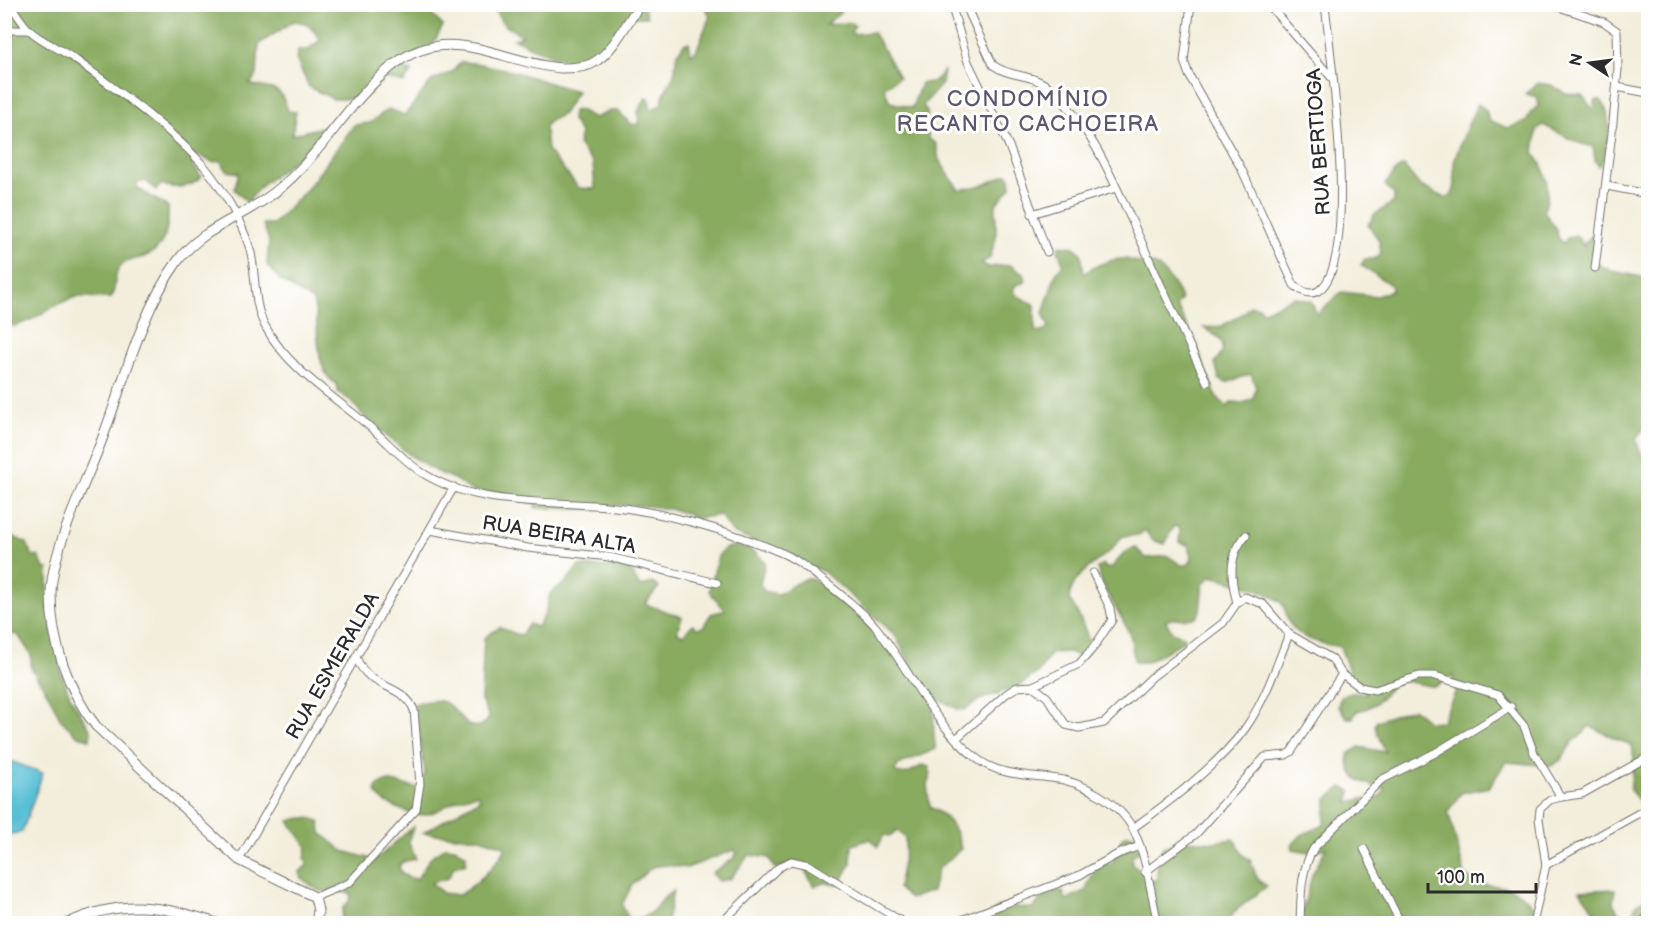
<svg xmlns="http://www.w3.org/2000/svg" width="1653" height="928" font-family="'Balsamiq Sans',sans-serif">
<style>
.forest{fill:#89ab60;stroke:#5a6b46;stroke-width:1.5}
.water{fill:#59bfd6;stroke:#427580;stroke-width:1.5}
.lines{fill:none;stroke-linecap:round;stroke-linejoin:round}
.street-casing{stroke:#716f69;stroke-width:9}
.secondary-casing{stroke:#716f69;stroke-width:11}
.street{stroke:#fff;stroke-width:7}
.secondary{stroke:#fff;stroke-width:9}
.labels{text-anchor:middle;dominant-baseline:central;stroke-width:6;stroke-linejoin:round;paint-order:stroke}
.street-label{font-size:20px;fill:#2b2b2b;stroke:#fff}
.quarter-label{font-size:22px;letter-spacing:1.5px;fill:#5c576c;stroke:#fff}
</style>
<rect width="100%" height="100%" fill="#fff"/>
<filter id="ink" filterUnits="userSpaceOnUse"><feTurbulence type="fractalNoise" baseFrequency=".0167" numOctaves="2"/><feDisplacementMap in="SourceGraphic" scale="12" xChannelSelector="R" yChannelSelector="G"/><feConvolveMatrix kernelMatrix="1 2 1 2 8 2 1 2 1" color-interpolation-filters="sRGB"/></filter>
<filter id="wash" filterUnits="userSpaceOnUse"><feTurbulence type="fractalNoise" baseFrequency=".008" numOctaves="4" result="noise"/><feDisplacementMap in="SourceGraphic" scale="24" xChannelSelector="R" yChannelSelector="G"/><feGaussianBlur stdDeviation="1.35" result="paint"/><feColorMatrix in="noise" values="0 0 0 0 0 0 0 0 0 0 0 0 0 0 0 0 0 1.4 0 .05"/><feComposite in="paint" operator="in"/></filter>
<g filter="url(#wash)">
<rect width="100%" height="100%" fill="#f3eedb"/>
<!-- forest -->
<g class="forest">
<path d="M4 5H428L432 15 443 26 431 48 403 64 404 69 412 71 404 83 385 78 368 95 356 99H333L309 87 296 59 298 50H308L321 39 306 23 294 21 259 44 257 75 250 84C272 92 279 81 288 111L296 112 292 135 325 126C317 138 308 149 297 158 281 172 258 183 248 203L234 189 239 173 227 171 221 161 212 162 198 155 190 160 201 177C193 187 173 190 162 184L156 190 146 181 137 183V188L168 207C169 226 166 248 146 256 137 260 128 258 120 267 112 276 117 288 111 298 100 300 85 294 73 298 49 305 30 327 4 327Z"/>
<path d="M492 5H643L647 17H628C583 74 579 69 514 39L523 36C503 24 504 28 492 5Z"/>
<path d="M704 5H845L840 13 825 25 851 23 855 26 851 31 853 34 873 32 899 77 884 88 890 102 912 108 921 83 933 82 944 71 942 84 923 105 927 112 928 138 936 144 939 160 959 190 984 185 1007 174 1010 177 1011 187 996 204V238L990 258 981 263 989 267 1010 265 1024 275 1025 282 1016 285 1013 290 1016 295 1035 305V331L1042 332 1049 327 1043 313 1056 273 1063 264 1058 249 1060 245 1074 247 1081 253 1084 274C1094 265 1117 256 1130 260 1139 262 1145 267 1154 264 1166 272 1177 287 1181 300L1176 305 1193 337 1216 396 1227 407 1232 402 1243 403 1253 399 1256 388 1251 374 1226 383 1219 379 1215 362 1222 353 1223 344 1218 337 1204 328 1222 326 1241 315 1250 306 1260 307 1262 312 1294 297 1311 301 1317 314 1341 292 1377 296 1392 290V286L1361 265 1365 259H1375L1381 253 1379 240 1368 225 1374 215 1394 202V194L1385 185 1397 169 1404 166 1420 186 1444 197 1451 196C1458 186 1453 175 1454 163 1455 156 1474 109 1478 104L1486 110 1489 120 1507 128 1526 122 1531 112 1539 105 1537 97 1525 94 1538 83 1551 85 1566 94 1582 95 1592 108 1596 107 1594 104 1596 100H1601C1613 115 1610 151 1599 166L1595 161 1593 147 1579 143 1543 125 1537 130 1534 153C1547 170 1551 190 1544 211L1556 229 1559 239 1564 243 1568 237 1576 235 1583 245 1592 235 1594 262 1611 271 1648 278V421L1636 440 1640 451 1648 458V806L1642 804 1630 790 1634 759 1632 746 1589 726 1583 734 1573 741 1561 760 1551 766 1506 762 1489 787 1461 793 1448 811 1465 875C1480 890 1496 882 1514 890 1533 898 1537 922 1562 915L1569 923H1296L1301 917 1312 875 1326 848 1309 852 1293 849 1292 845 1301 835 1324 825 1327 799 1342 787 1351 791 1348 803 1361 799H1376L1385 791 1384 788C1362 784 1347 779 1348 754L1359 747 1385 752 1375 727 1376 722C1380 719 1408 710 1414 709L1429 722 1442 721 1456 691 1452 676 1434 687 1400 680C1381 691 1383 706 1357 711L1353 718H1347L1338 706C1341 688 1354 694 1367 693L1351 676 1340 647C1322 644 1301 640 1290 624 1284 616 1288 606 1278 600 1258 587 1235 583 1212 576L1203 584 1200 611 1197 617C1187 621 1176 616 1166 621L1172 632 1185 637 1184 641 1147 662H1135C1131 653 1134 644 1130 635 1121 612 1103 593 1097 568L1103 564 1106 568H1111L1124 553 1135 547 1146 558 1168 556 1181 565H1188L1192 559 1188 545 1179 542 1180 531 1176 526 1173 527 1165 544 1152 540 1145 530 1139 535 1123 536C1118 541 1114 547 1110 551 1094 564 1071 577 1069 599 1080 613 1083 627 1090 643L1086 655 1080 657 1069 652 1051 653 1039 672 1017 687 979 700 965 710 958 709 940 700 933 705C935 721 932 734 936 749L898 765 895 771 897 774 908 773 923 765 929 767 931 774 927 785 930 807C948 815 957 829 961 849L938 869 932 891 910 899 898 888 905 851V838L897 830 890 836 884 835 878 847 871 839 852 845 851 864 840 884 824 883 814 886 804 869 796 862 775 869 769 858 749 855 730 879 719 881 712 873 734 858 737 853 734 850 687 868 665 865 652 867 632 885 622 905 629 919C656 919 655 902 673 891L667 923H341L343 908 350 900 351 893 319 891 301 878 299 873 308 864 305 859 307 847 289 821C300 817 310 816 320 822L321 833 343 851 375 860 414 826 408 841 416 859 402 862 399 867C401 876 408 878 417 879L431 857 445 847 455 848 466 855V863L454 867 448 878 431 883 443 893 459 895C478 883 493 869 505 850L504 846 480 838 423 833 480 799 477 794C437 800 438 830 391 805 384 802 377 798 375 790L378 785 388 781 416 788 421 784 425 773 414 704C448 695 446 703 468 725 477 728 485 726 489 717L481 700 484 638 500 627 518 635 522 634 529 624 537 627 545 614 550 593 565 583 579 566 630 568 640 587 652 583 659 587 645 604 682 617 677 632 683 635 693 624 697 628 703 627 711 614 725 610 709 591C718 572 710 542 741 547 753 549 758 554 765 563L760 584 764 591 778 594C787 590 798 580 807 579 828 575 890 646 906 663L910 664 895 635 824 572 733 533 720 515 695 519C684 506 607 501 592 509L535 508 536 503 472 491 454 479 435 471 411 456 366 419 351 401 338 392 337 384C312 372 321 325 313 301L281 281 267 265 269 241 263 224H273L308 188 354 125 370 123 388 109 405 115 431 81 452 72 461 62C502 64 538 81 577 91L563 114 548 122 545 127 547 150 579 188 595 189 593 163 578 145 580 133 572 120 573 111 579 110 595 118 610 111H618L631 124 639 125 638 112 646 98H649L651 110 662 104 664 93 674 75 677 54 684 44 689 42 691 54 696 51 710 16Z"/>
<path d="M5 533 27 543 32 555 39 557 44 568 48 569V608L60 649 61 673 71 698 91 731 90 739 78 736 61 720 50 697 31 668V655L19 636 11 633 5 642Z"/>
<path d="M1128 834 1138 837 1144 845 1132 857V864L1152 881 1157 879 1158 859 1163 847 1186 840 1213 842 1232 839 1237 842 1243 855 1250 860 1258 880 1267 886 1234 912 1228 923 997 924 990 917C999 896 1019 911 1034 908L1040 899 1058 890 1063 892 1066 900 1086 890C1092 873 1095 866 1113 862L1121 839Z"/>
<path d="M1615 889 1613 903 1619 913 1621 923H1593L1597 914 1580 891Z"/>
<path d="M1648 897V923H1638L1633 912 1636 905Z"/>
</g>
<!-- water -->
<path class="water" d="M7 760 43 773 22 832 5 835 4 762Z"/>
</g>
<g filter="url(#ink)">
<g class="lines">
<defs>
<g id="street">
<path d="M10 4C16 13 22 23 29 30 42 42 61 49 76 60 119 92 168 126 204 166 223 189 241 220 250 249 257 274 252 302 265 326 291 374 341 400 379 435 393 448 405 461 421 472 475 507 544 500 606 506 662 511 730 531 782 553 797 559 808 569 821 579 840 594 859 608 875 626 910 669 931 722 976 758 997 775 1025 775 1051 778 1082 781 1120 802 1134 831 1147 859 1151 894 1158 924"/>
<path d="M951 4 968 62 1009 146 1047 252"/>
<path d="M965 4 993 65C1010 78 1034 73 1051 89 1095 130 1118 192 1143 245 1163 291 1185 337 1207 382"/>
<path d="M1191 4 1184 61 1189 75 1242 170 1294 285C1301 291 1309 296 1318 291 1361 264 1330 54 1325 4"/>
<path d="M1268 4 1331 77"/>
<path d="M1550 4 1604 22 1617 31 1618 69 1612 133 1595 268"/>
<path d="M4 30H29"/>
<path d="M1617 87 1648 93"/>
<path d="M1607 186 1648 194"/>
<path d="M1032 214 1116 188"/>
<path d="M430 530 528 548 609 557 717 583"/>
<path d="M1237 603 1245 597 1263 604 1289 634 1332 659 1342 674 1360 687 1375 690 1419 676H1435L1498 695 1524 726 1534 753 1561 797 1582 794 1648 757"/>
<path d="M1033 686 1047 697 1066 725 1079 728 1104 723 1152 677 1223 623 1237 603C1230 577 1228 556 1246 535"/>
<path d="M956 739 1006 694 1017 687 1033 686 1079 664 1094 647 1112 620 1110 608 1093 573"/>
<path d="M1133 828C1168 803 1218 765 1244 730 1265 701 1276 667 1289 634"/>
<path d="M1364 849 1401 924"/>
<path d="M239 860 454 487"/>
<path d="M1546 865 1648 808"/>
<path d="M1145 872 1196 834 1265 757 1286 755 1291 752 1342 674"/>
<path d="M315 897 349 883 416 809 420 784 414 710C403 683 369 690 357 659"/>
<path d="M720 924 778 868 791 861 809 865 906 924"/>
<path d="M951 924 1080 875 1118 854 1140 846"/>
<path d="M1300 924C1301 898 1300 870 1314 848L1381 780 1435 753 1511 707"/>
<path d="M1533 924 1546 865 1539 819 1540 809 1550 800 1561 797"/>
<path d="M1641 924 1648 916"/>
</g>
<g id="secondary">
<path d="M66 924C121 898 163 905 220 924"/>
<path d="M316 924 318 911 315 897 239 860 96 726C68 691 51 641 51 595 51 550 85 485 101 442 124 383 139 315 177 262 198 232 234 220 264 200 316 166 343 106 391 67 448 20 500 63 561 68 571 68 584 68 593 63 613 52 627 22 640 4"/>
</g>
</defs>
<!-- street casing -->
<use href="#street" class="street-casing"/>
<!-- secondary casing -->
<use href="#secondary" class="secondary-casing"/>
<!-- street -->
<use href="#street" class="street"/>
<!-- secondary -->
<use href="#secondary" class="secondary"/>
</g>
</g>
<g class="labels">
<!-- street labels -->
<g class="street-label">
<text transform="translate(1319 142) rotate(-94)">RUA BERTIOGA</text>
<text transform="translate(559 535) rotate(9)">RUA BEIRA ALTA</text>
<text transform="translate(333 666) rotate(-60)">RUA ESMERALDA</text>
</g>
<!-- quarter labels -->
<g class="quarter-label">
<text x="1028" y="99">CONDOMÍNIO<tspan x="1028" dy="25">RECANTO CACHOEIRA</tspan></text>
</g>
</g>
<!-- margin -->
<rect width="1653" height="928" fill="none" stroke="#fff" stroke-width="24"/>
<!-- north arrow -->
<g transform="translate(1590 63) rotate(283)" stroke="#ffffff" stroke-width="4.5" paint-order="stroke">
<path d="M0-4.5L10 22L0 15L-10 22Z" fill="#2b2b2b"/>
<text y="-9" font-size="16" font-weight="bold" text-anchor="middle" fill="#2b2b2b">N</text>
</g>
<!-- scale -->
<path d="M1428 883v9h108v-9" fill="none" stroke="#2b2b2b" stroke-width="3"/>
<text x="1437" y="883" font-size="18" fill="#2b2b2b" stroke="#ffffff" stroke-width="4.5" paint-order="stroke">100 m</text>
</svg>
